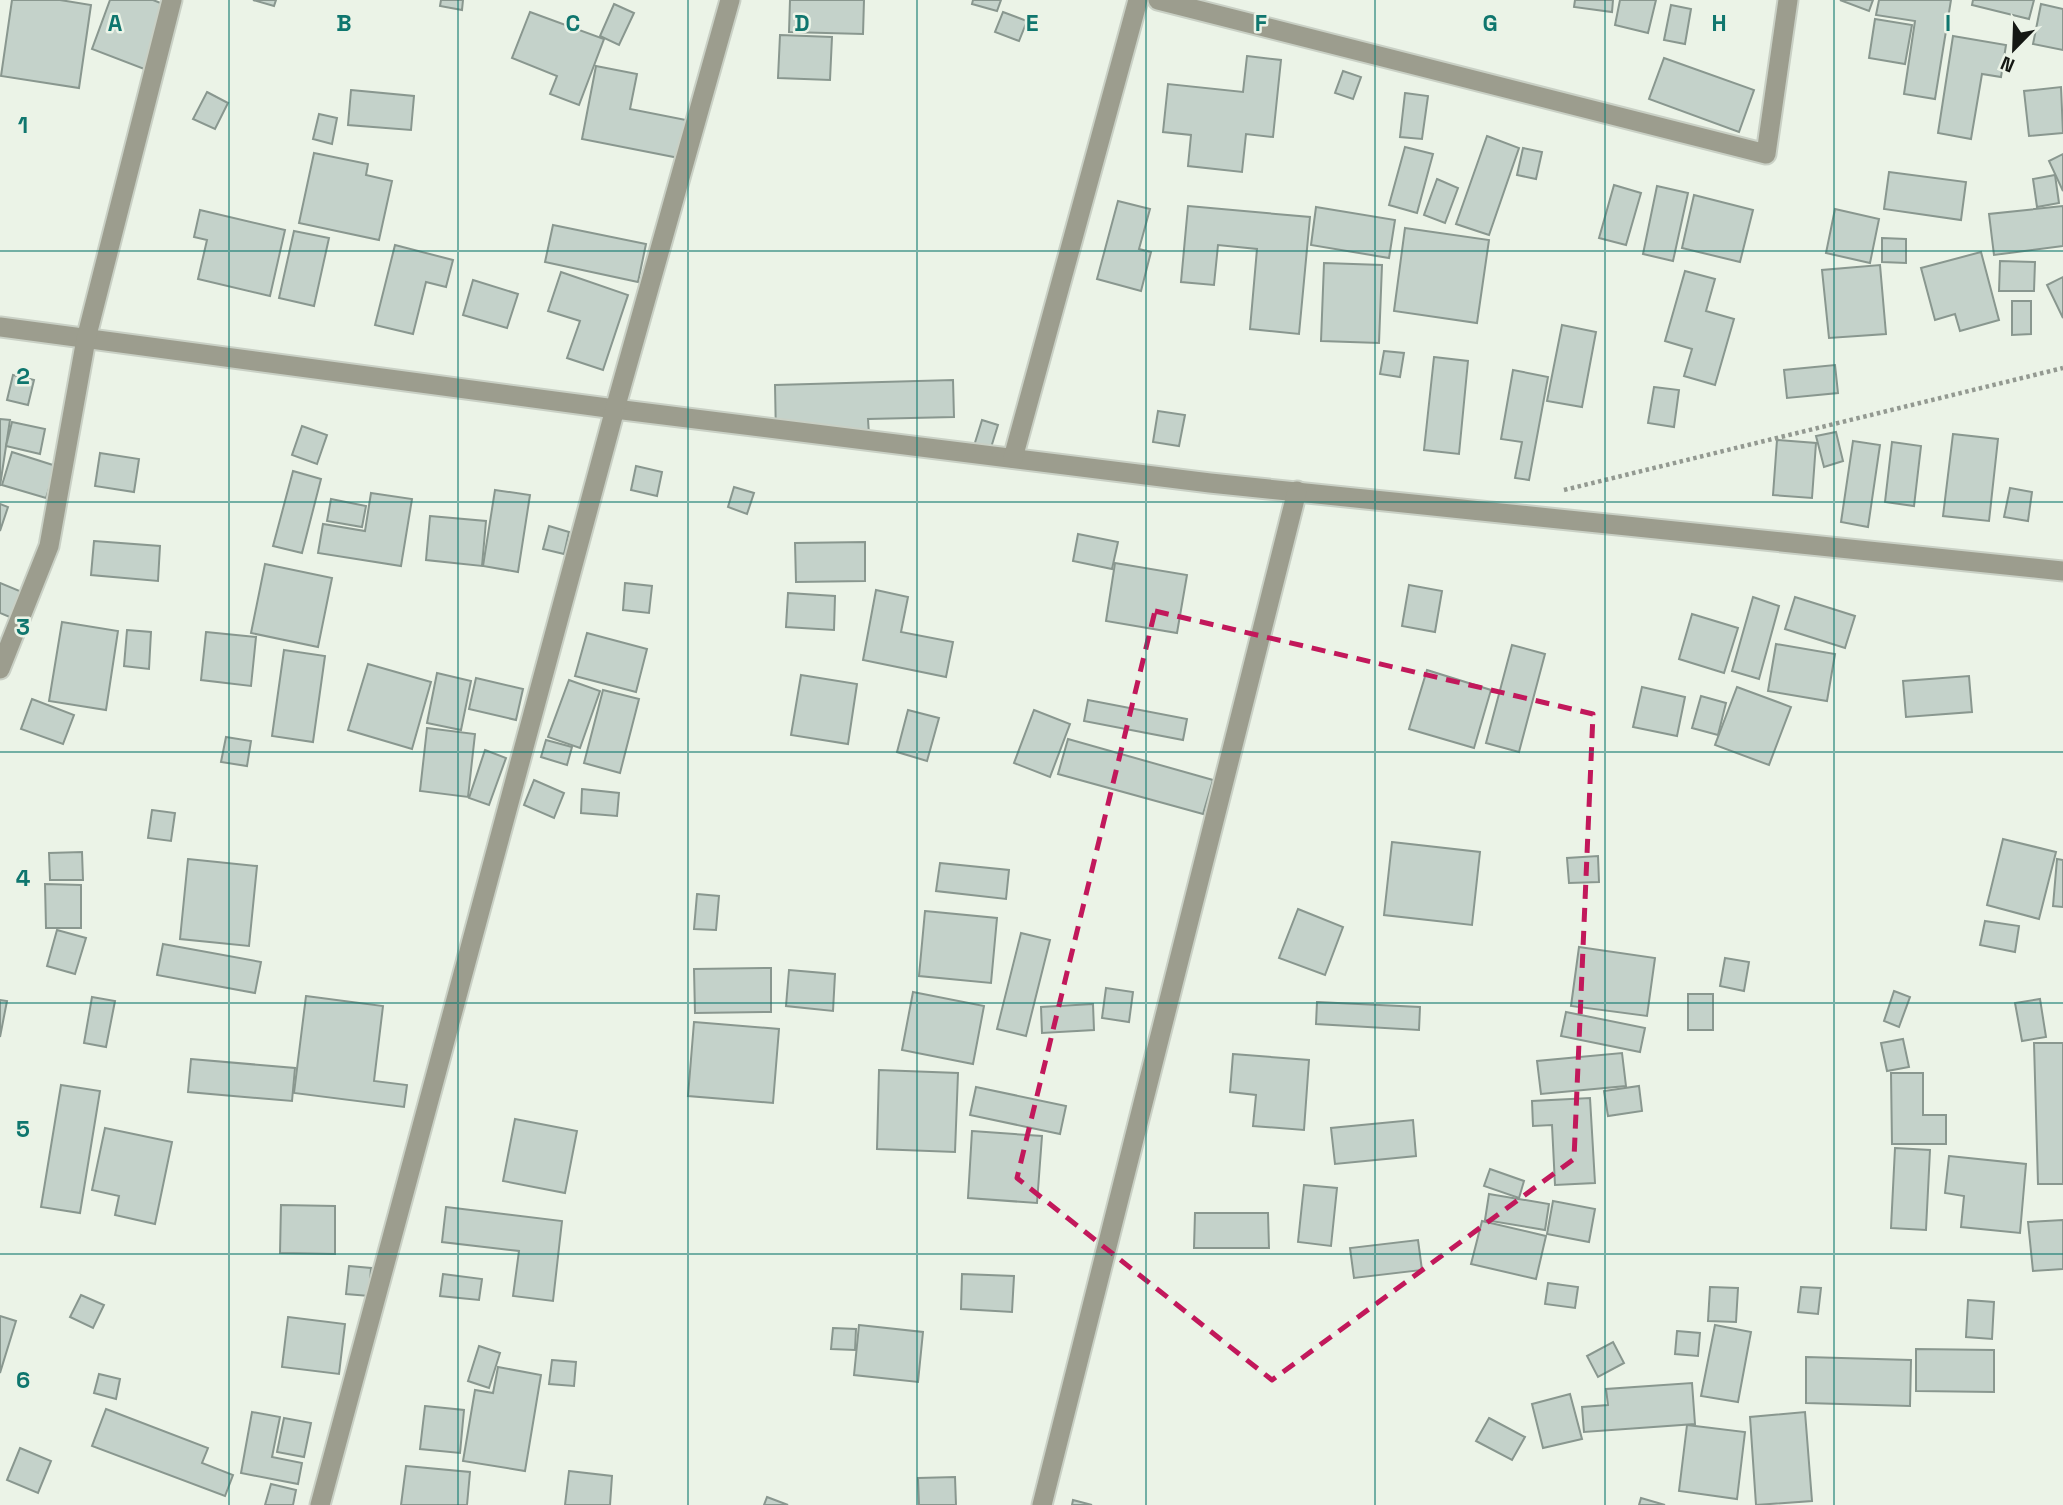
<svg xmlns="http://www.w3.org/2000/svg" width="2063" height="1505" font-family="'Space Grotesk',sans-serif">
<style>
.building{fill:#c4d2ca;stroke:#89978f;stroke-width:2}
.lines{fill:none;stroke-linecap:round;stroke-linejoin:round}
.minor-casing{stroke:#c9d0c5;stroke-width:23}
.path{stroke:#939991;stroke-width:4.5;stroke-dasharray:3.5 3.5;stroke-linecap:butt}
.minor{stroke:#9c9d8e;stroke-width:19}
.marked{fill:none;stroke:#c2185b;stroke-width:5;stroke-dasharray:14 9;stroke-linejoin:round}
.grid{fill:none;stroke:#0f766e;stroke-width:2;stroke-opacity:0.55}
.grid-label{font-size:23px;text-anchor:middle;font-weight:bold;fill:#0f766e;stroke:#ebf3e7;stroke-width:5;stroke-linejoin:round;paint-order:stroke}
</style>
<rect width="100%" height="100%" fill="#ebf3e7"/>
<!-- building -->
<g class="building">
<path d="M12 0H60L91 5 79 88 1 76Z"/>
<path d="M110 0H153L176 9 152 72 92 49Z"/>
<path d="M253 0H276L274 6Z"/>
<path d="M441 0H463L462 10 440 6Z"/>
<path d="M790 0H864L863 34 789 32Z"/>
<path d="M973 0H1001L997 11 972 4Z"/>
<path d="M1575 0H1613L1612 12 1574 7Z"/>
<path d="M1620 0H1656L1648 33 1615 25Z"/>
<path d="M1840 0H1873L1869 11Z"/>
<path d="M1879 0H1951L1935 99 1904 94 1915 21 1876 15Z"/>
<path d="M1973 0H2034L2029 19 1972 5Z"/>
<path d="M614 4 634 13 619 45 600 36Z"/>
<path d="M2041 4 2063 9V50L2033 44Z"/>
<path d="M1671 5 1691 9 1685 44 1664 40Z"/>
<path d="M530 12 604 39 579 105 550 94 557 76 512 58Z"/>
<path d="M1003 12 1027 21 1019 41 995 32Z"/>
<path d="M1875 19 1912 25 1905 64 1869 58Z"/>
<path d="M780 35 832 37 830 80 778 78Z"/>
<path d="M1953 36 2006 45 2001 77 1982 74 1971 139 1938 133Z"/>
<path d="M1247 56 1281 60 1273 137 1246 134 1242 172 1188 166 1191 135 1163 132 1168 84 1243 92Z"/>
<path d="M1664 58 1754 90 1739 132 1649 99Z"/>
<path d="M596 66 637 74 630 109 691 121 684 159 582 139Z"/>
<path d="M1343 71 1361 77 1353 99 1335 93Z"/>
<path d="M2061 87 2063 133 2029 136 2024 91Z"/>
<path d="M351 90 414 96 411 130 348 125Z"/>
<path d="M207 92 228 103 215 129 193 119Z"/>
<path d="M1405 93 1428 96 1422 139 1400 137Z"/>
<path d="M319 114 337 118 332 144 313 139Z"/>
<path d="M1487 136 1519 148 1489 235 1456 224Z"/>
<path d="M1405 147 1433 154 1417 213 1389 205Z"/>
<path d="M1523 148 1542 152 1536 179 1517 175Z"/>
<path d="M314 153 368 164 366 175 392 181 379 240 299 223Z"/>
<path d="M2063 154V191L2049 161Z"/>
<path d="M1889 172 1966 182 1961 220 1884 209Z"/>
<path d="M2055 175 2059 203 2037 207 2033 179Z"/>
<path d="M1437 179 1458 188 1445 223 1424 215Z"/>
<path d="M1614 185 1641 193 1626 245 1599 238Z"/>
<path d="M1657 186 1688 193 1673 261 1643 254Z"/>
<path d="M1694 195 1753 210 1740 262 1682 248Z"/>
<path d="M1118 201 1150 209 1139 249 1151 252 1141 291 1097 279Z"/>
<path d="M1188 206 1310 217 1299 334 1250 329 1257 249 1218 245 1214 285 1181 282Z"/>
<path d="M2063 206V246L1994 255 1989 214Z"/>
<path d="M1316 207 1395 220 1389 258 1311 245Z"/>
<path d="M1835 209 1879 219 1870 263 1826 253Z"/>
<path d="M200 210 285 230 270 296 198 279 207 240 194 237Z"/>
<path d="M553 225 646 244 638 282 545 262Z"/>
<path d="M1405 228 1489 240 1477 323 1394 311Z"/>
<path d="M294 231 329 238 314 306 279 298Z"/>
<path d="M1882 238 1906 239V263L1882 262Z"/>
<path d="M395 245 453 260 446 287 426 282 413 334 375 325Z"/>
<path d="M1981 252 1999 320 1960 331 1955 314 1935 320 1921 268Z"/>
<path d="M2000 261 2035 262 2034 291H1999Z"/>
<path d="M1324 263 1382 265 1379 343 1321 341Z"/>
<path d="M1880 265 1886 334 1829 338 1822 270Z"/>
<path d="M1685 271 1715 279 1706 311 1734 319 1715 385 1684 376 1692 349 1665 341Z"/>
<path d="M561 272 628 295 603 370 567 358 580 321 548 311Z"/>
<path d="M2063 277V318L2047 285Z"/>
<path d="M473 280 518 294 507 328 463 315Z"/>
<path d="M2012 301H2031V334L2012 335Z"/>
<path d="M1562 325 1596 332 1582 407 1547 401Z"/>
<path d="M1384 351 1404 353 1400 377 1380 374Z"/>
<path d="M1434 357 1468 361 1459 454 1424 450Z"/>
<path d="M1835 365 1838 393 1787 398 1784 370Z"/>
<path d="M1513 370 1548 377 1529 480 1515 478 1522 442 1501 439Z"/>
<path d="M13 375 34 380 28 405 7 400Z"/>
<path d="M953 380 954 417 868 419 869 435 776 438 775 385Z"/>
<path d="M1654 387 1679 390 1674 427 1648 423Z"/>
<path d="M1158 411 1185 415 1179 446 1153 442Z"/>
<path d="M0 419 10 420 0 486Z"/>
<path d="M982 420 998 425 989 454 973 449Z"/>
<path d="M12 422 45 429 40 454 6 446Z"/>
<path d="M302 426 327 435 317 464 292 455Z"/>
<path d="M1836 432 1843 461 1824 467 1816 436Z"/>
<path d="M1953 434 1998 439 1989 521 1943 516Z"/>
<path d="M1777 440 1816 443 1812 498 1773 495Z"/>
<path d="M1853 441 1880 445 1868 527 1841 522Z"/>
<path d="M1892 442 1921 446 1914 506 1885 502Z"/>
<path d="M12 452 56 466 46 498 2 485Z"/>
<path d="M100 453 139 459 134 492 95 486Z"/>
<path d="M636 466 662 472 657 496 631 490Z"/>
<path d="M293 471 321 479 302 553 273 546Z"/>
<path d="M734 487 754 493 747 514 728 507Z"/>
<path d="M2010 488 2032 492 2028 521 2004 517Z"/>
<path d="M495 490 530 495 518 572 483 566Z"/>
<path d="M371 493 412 499 401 566 318 553 323 524 365 531Z"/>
<path d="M331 499 366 506 362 527 327 521Z"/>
<path d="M0 504 8 507 0 531Z"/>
<path d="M430 516 486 521 482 566 426 560Z"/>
<path d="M549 526 569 532 564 554 543 549Z"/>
<path d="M1078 534 1118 542 1112 569 1073 561Z"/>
<path d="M94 541 160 546 158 581 91 575Z"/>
<path d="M865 542V581L796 582 795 543Z"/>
<path d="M1115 563 1187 575 1177 633 1106 621Z"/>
<path d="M265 564 332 578 318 647 251 633Z"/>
<path d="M0 583 22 592 12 618 0 613Z"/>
<path d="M625 583 652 586 649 613 623 610Z"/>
<path d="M1409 585 1442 591 1435 632 1402 626Z"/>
<path d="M876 590 908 597 901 632 953 642 946 677 863 660Z"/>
<path d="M788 593 835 596 834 630 786 627Z"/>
<path d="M1753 597 1779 606 1759 679 1732 671Z"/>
<path d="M1795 597 1855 616 1845 648 1785 629Z"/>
<path d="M1692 614 1738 628 1724 673 1679 659Z"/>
<path d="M62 622 118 631 106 710 49 701Z"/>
<path d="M127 630 151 632 149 669 124 666Z"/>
<path d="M206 632 256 637 251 686 201 680Z"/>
<path d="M587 633 647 649 636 692 575 676Z"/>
<path d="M1776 644 1835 654 1827 701 1768 691Z"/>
<path d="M1512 645 1545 654 1519 752 1486 743Z"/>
<path d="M284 650 325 656 313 742 272 736Z"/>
<path d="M368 664 431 682 412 749 348 730Z"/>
<path d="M1427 670 1491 690 1474 748 1409 729Z"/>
<path d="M437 673 471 681 461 730 427 723Z"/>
<path d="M801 675 857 684 848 744 791 735Z"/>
<path d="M1969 676 1972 712 1906 717 1903 681Z"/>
<path d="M476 678 523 689 516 720 469 709Z"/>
<path d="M569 680 600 691 580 748 548 737Z"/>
<path d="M1642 687 1685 697 1677 736 1633 727Z"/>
<path d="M1737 687 1791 707 1769 765 1715 745Z"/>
<path d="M603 690 639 699 620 773 584 763Z"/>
<path d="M1701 696 1726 703 1718 735 1692 728Z"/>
<path d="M32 699 74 715 63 744 21 729Z"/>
<path d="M1088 700 1187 719 1183 740 1084 721Z"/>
<path d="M908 710 939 718 927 761 897 752Z"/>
<path d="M1034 710 1070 724 1050 777 1014 763Z"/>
<path d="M427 728 475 734 468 797 420 791Z"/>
<path d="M226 737 251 741 247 766 221 762Z"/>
<path d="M1068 739 1213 780 1203 814 1058 774Z"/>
<path d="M546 740 572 747 567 765 541 757Z"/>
<path d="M485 750 506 758 489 805 469 798Z"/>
<path d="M534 780 564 793 554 818 524 805Z"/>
<path d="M582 789 619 793 617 816 581 813Z"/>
<path d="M152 810 175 813 171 841 148 838Z"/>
<path d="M2003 839 2056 852 2039 919 1987 905Z"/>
<path d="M1392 842 1480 852 1472 925 1384 915Z"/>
<path d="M82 852 83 880H50L49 853Z"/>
<path d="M1598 856 1599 882 1569 883 1567 858Z"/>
<path d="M188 859 257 866 249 946 180 939Z"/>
<path d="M2057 859 2063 860V907L2053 906Z"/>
<path d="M940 863 1009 870 1006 899 936 891Z"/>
<path d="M45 884 81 885V928H46Z"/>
<path d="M697 894 719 896 716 930 694 929Z"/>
<path d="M1298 909 1343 927 1325 975 1279 958Z"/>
<path d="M925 911 997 918 991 983 919 976Z"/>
<path d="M1985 921 2019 926 2015 952 1980 945Z"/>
<path d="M57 930 86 938 75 974 47 966Z"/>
<path d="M1021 933 1050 940 1026 1036 997 1029Z"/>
<path d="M163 944 261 962 255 993 157 975Z"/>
<path d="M1579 947 1655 958 1647 1016 1571 1006Z"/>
<path d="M1725 958 1749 962 1744 991 1720 986Z"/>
<path d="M771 968V1012L695 1013 694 969Z"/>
<path d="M789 970 835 974 833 1011 786 1006Z"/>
<path d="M1106 988 1133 992 1129 1022 1102 1018Z"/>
<path d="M1894 991 1910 997 1899 1027 1884 1021Z"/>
<path d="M913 992 984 1006 973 1064 902 1050Z"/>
<rect x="1688" y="994" width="25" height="36"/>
<path d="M306 996 383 1006 374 1081 407 1085 404 1107 294 1093Z"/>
<path d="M92 997 115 1001 106 1047 84 1043Z"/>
<path d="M2040 999 2046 1037 2022 1041 2015 1003Z"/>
<path d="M0 1000 7 1001 0 1037Z"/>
<path d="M1317 1002 1420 1007 1419 1030 1316 1024Z"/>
<path d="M1093 1004 1094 1030 1042 1033 1041 1007Z"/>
<path d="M1566 1012 1645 1028 1640 1052 1561 1036Z"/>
<path d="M694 1022 779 1029 773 1103 688 1096Z"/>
<path d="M1903 1039 1909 1067 1887 1071 1881 1043Z"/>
<path d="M2034 1043H2063V1184H2038Z"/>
<path d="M1622 1053 1626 1086 1541 1094 1537 1061Z"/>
<path d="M1233 1054 1309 1060 1304 1130 1253 1126 1256 1095 1230 1092Z"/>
<path d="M191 1059 295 1068 292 1101 188 1092Z"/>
<path d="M879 1070 958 1073 955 1152 877 1149Z"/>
<path d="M1891 1073H1923V1115H1946V1144H1892Z"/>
<path d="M61 1085 100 1091 80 1213 41 1207Z"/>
<path d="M1639 1086 1642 1111 1608 1116 1604 1091Z"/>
<path d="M976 1087 1066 1106 1060 1134 970 1115Z"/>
<path d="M1590 1098 1595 1183 1555 1185 1552 1125 1533 1126 1532 1101Z"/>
<path d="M515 1119 577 1131 565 1193 503 1181Z"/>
<path d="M1413 1120 1416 1156 1335 1164 1331 1128Z"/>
<path d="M105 1128 172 1142 155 1224 115 1215 119 1196 92 1190Z"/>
<path d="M972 1131 1042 1136 1037 1203 968 1198Z"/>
<path d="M1895 1148 1930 1150 1926 1230 1891 1228Z"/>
<path d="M1949 1156 2026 1164 2020 1233 1961 1227 1964 1196 1945 1193Z"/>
<path d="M1490 1169 1524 1181 1519 1198 1484 1186Z"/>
<path d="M1304 1185 1337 1188 1331 1246 1298 1242Z"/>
<path d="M1489 1194 1549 1204 1545 1230 1485 1220Z"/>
<path d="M1553 1201 1595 1209 1589 1242 1547 1234Z"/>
<path d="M281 1205 335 1206V1254L280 1253Z"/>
<path d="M446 1207 562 1221 553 1301 513 1296 519 1251 442 1242Z"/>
<path d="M1195 1213H1268L1269 1248H1194Z"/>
<path d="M2063 1220V1269L2033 1271 2028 1222Z"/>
<path d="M1482 1221 1546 1236 1536 1279 1471 1264Z"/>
<path d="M1418 1240 1422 1270 1354 1278 1350 1248Z"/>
<path d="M349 1266 371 1268 369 1296 346 1294Z"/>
<path d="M443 1274 482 1279 479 1300 440 1296Z"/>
<path d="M962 1274 1014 1276 1012 1312 961 1309Z"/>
<path d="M1548 1283 1578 1287 1575 1308 1545 1304Z"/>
<path d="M1710 1287 1738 1288 1736 1322 1708 1321Z"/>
<path d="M1801 1287 1821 1288 1818 1314 1798 1312Z"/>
<path d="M81 1295 104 1305 93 1328 70 1317Z"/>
<path d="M1968 1300 1994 1302 1992 1339 1966 1337Z"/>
<path d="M0 1316 16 1321 0 1373Z"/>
<path d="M288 1317 345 1324 339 1374 282 1367Z"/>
<path d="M859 1325 923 1332 918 1382 854 1375Z"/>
<path d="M1715 1325 1751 1332 1738 1402 1701 1396Z"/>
<path d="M833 1328 856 1329 855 1350 831 1349Z"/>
<path d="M1677 1331 1700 1333 1698 1356 1675 1354Z"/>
<path d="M1613 1342 1624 1363 1598 1377 1587 1356Z"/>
<path d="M479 1346 500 1353 489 1388 468 1381Z"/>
<path d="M1916 1349 1994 1350V1392L1916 1391Z"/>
<path d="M1806 1357 1911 1360 1910 1406 1806 1403Z"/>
<path d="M552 1360 576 1362 574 1386 549 1384Z"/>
<path d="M498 1367 541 1375 525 1471 463 1461 475 1390 493 1393Z"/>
<path d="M99 1374 120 1379 116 1399 94 1393Z"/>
<path d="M1692 1383 1695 1424 1584 1432 1582 1407 1608 1405 1606 1389Z"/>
<path d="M1570 1394 1582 1439 1543 1448 1532 1404Z"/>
<path d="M425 1406 464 1410 460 1453 420 1449Z"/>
<path d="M106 1409 208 1448 202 1463 233 1475 225 1496 92 1446Z"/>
<path d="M252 1412 280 1417 272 1457 302 1463 298 1484 241 1473Z"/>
<path d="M1805 1412 1812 1501 1756 1505 1750 1417Z"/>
<path d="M284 1418 311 1423 304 1457 277 1452Z"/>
<path d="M1489 1418 1525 1437 1512 1460 1476 1441Z"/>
<path d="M1687 1425 1745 1432 1737 1499 1679 1491Z"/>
<path d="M20 1448 51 1461 38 1493 7 1480Z"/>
<path d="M406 1466 470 1472 467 1505H401Z"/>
<path d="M569 1471 612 1476 610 1505H565Z"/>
<path d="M955 1477 956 1505H919L918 1478Z"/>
<path d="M271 1484 296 1490 293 1505H265Z"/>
<path d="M767 1497 788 1505H764Z"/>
<path d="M1641 1498 1665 1505H1639Z"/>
<path d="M1073 1500 1092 1505H1072Z"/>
</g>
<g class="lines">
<defs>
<g id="minor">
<path d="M1158 0 1766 154 1788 0"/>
<path d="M0 327 615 409 1210 483 2063 571"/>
<path d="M1013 458 1138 0"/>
<path d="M0 669 49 546 86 339 172 0"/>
<path d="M320 1505 615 409 730 0"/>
<path d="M1042 1505 1297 491"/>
</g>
</defs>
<!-- minor casing -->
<use href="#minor" class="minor-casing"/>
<!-- path -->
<path class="path" d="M1564 490 2063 368"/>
<!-- minor -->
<use href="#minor" class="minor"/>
</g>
<!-- marked area -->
<path class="marked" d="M1155 611 1593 714 1574 1159 1272 1380 1017 1178Z"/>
<!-- grid -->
<path class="grid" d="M229 0V1505M458 0V1505M688 0V1505M917 0V1505M1146 0V1505M1375 0V1505M1605 0V1505M1834 0V1505M0 251H2063M0 502H2063M0 752H2063M0 1003H2063M0 1254H2063"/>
<g class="grid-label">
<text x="115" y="31">A</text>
<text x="344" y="31">B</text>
<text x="573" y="31">C</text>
<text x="802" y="31">D</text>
<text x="1032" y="31">E</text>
<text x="1261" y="31">F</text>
<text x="1490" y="31">G</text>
<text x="1719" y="31">H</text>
<text x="1948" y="31">I</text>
<text x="23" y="133">1</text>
<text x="23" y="384">2</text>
<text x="23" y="635">3</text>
<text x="23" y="886">4</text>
<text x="23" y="1137">5</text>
<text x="23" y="1388">6</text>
</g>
<!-- north arrow -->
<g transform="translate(2014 49) rotate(203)" stroke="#ebf3e7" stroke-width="5" paint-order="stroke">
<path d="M0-5L12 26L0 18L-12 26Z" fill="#141713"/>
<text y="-10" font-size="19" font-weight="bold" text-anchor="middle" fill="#141713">N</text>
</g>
</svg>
